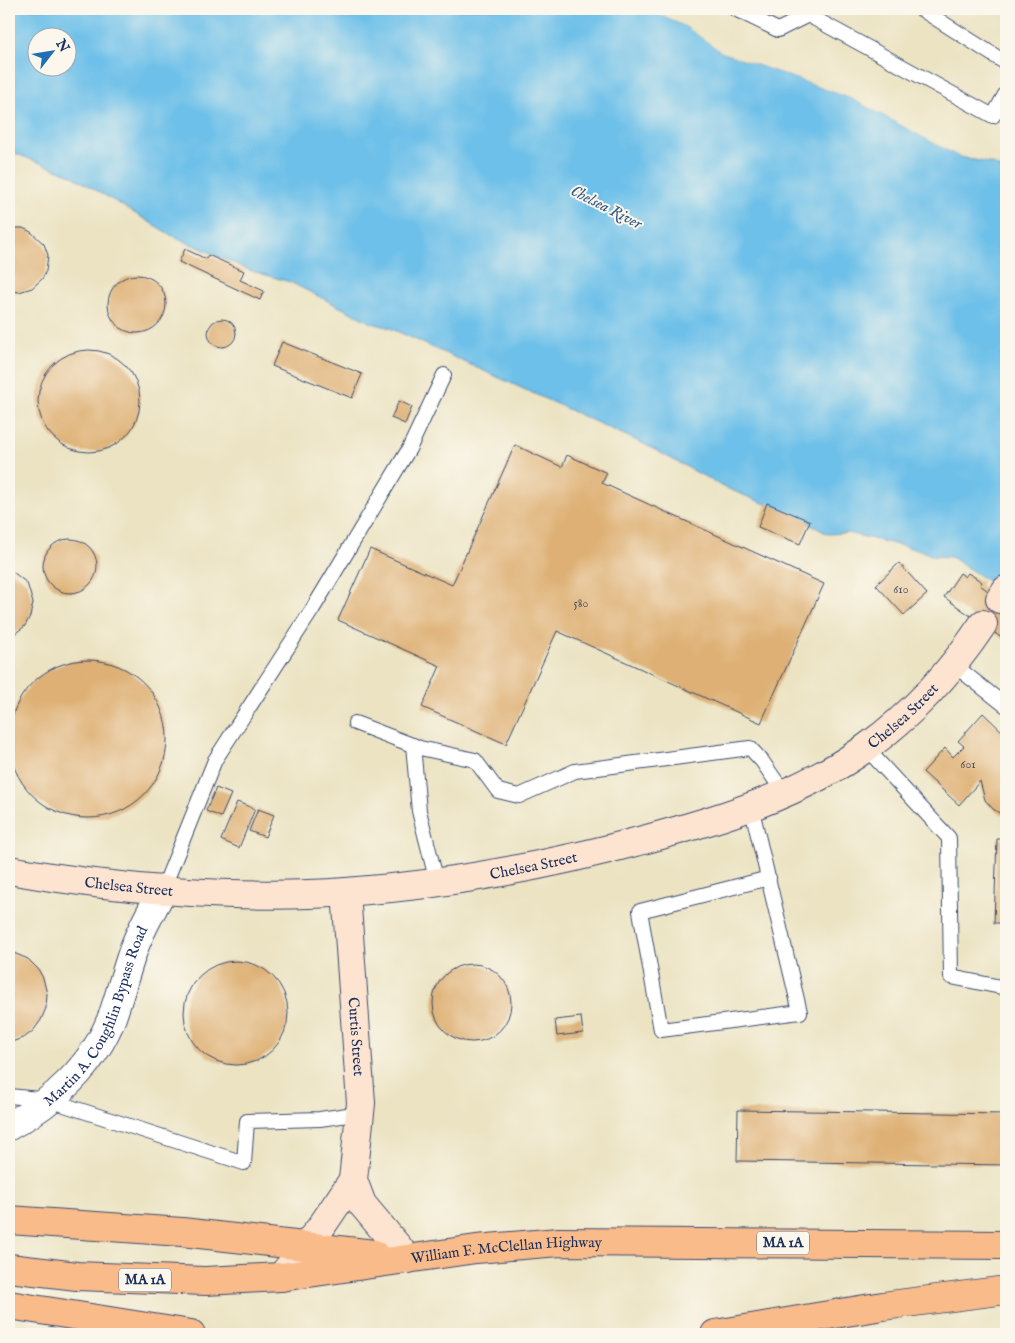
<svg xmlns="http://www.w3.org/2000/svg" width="1015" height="1343" font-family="'IM FELL English',serif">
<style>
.water{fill:#6dc0e9;stroke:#4478a4;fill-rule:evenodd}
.pier{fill:#ebe3c2}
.building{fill:#deb075}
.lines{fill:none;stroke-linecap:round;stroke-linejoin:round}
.lane-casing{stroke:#3a4a6d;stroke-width:16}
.street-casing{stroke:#3a4a6d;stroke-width:30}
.secondary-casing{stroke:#3a4a6d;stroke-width:30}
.highway-casing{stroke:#3a4a6d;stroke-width:30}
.lane{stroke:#fff;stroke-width:14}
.street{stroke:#fff;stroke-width:28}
.secondary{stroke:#fde4d1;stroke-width:28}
.highway{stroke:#fabb8b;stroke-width:28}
.labels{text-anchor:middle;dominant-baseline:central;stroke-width:4;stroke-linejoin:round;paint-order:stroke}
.number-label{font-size:12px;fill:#4c4f64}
.shield{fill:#fbf7ec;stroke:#5e6b89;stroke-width:1}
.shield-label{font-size:14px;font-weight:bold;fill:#1b2f5e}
.street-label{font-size:15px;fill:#1b2f5e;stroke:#fbf7ec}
.water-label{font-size:16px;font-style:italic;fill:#345a88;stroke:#fbf7ec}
</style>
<rect width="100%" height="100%" fill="#fbf7ec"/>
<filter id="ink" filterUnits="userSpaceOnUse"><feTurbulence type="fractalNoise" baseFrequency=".02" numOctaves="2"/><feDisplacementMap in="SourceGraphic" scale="10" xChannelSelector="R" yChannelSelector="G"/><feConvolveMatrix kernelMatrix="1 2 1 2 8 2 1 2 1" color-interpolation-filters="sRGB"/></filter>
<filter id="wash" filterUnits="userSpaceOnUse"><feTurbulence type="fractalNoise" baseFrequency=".0096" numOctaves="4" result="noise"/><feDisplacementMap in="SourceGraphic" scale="20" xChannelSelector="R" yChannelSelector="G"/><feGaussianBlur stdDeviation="1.12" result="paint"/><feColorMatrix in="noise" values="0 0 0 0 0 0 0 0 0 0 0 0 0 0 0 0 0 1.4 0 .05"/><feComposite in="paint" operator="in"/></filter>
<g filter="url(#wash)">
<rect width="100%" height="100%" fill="#ebe3c2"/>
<!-- water -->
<path class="water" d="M9 9H647L685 26 722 52 853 99 960 157 993 164 1006 172V593L951 557 933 556 920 550 847 533 828 534 790 514 724 487 644 444 390 328 372 323 290 282 249 270 171 235 69 174 9 151ZM38 38H68V68H38Z"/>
<!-- pier -->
<path class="pier" d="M647 9H653L686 24 723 49 854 97 902 121 960 154V157L853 99 722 52 685 26Z"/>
<g id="blocks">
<!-- building -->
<g class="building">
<path d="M9 228H23L31 232 44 244 48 255 46 271 42 279 32 288 19 292 9 291Z"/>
<path d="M185 249 206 259 208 255 244 271 240 280 264 291 260 300 179 262Z"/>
<circle cx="137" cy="304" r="29"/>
<circle cx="222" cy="333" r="14"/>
<path d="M282 342 362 374 352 398 272 366Z"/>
<circle cx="89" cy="401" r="51"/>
<path d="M399 401 412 407 405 424 391 418Z"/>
<path d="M515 445 562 467 567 455 607 473 602 483 824 584 761 723 557 631 506 744 422 707 440 666 338 620 370 549 452 585Z"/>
<path d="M767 503 810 521 800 544 758 527Z"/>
<circle cx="70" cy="566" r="27"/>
<path d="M899 563 927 594 904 615 876 585Z"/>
<path d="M9 569 27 583 33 603 30 616 25 626 9 638Z"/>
<path d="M960 573 965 577 968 573 982 582 980 585 1006 604V641L944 597Z"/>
<circle cx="88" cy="739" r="79"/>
<path d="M983 713 1006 735V817L993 809 985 800 980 781 959 805 923 772 945 748 953 757 964 746 958 741Z"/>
<path d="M216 788 231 794 221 817 206 811Z"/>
<path d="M237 802 255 809 239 848 221 840Z"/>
<path d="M258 809 274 815 265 837 249 831Z"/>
<path d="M997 839H1006V923H994Z"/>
<path d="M9 951 28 959 38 969 43 978 47 994 46 1008 41 1020 33 1031 25 1037 9 1043Z"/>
<circle cx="236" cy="1013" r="52"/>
<circle cx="472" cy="1003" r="39"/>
<path d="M581 1017 583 1033 557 1036 555 1020Z"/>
<path d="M738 1110 1006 1114V1165L737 1161Z"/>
</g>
</g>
</g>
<g filter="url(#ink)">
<use href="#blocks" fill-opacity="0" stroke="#3a4a6d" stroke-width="1"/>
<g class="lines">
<defs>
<g id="lane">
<path d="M735 9 778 30 808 15 993 116 1006 93"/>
<path d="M921 9 1006 63"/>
<path d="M954 665 1006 706"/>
<path d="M355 723 420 748 475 760 498 791 519 796 575 771 750 748 762 761 784 793"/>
<path d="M413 745 419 811 437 882"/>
<path d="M866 748 949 838 951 977 1006 988"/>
<path d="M751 806 800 1012 661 1030 640 911 769 878"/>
<path d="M163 889 215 760 312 610 409 449 444 375"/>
<path d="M9 1096 49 1100 244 1163 247 1121 320 1119 361 1113"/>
</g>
<g id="street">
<path id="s1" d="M9 1126C53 1103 94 1065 112 1017 120 995 125 973 133 951 140 930 153 909 163 889"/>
</g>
<g id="secondary">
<path d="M1000 599 1006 590"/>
<path id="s2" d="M9 870C115 889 239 900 346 892 446 885 547 866 643 840 721 819 802 794 867 747 914 713 951 672 983 624"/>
<path id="s3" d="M346 892 361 1103 353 1180 362 1204 408 1259"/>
<path d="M281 1277 321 1227 353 1180"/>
</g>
<g id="highway">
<path d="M9 1220 182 1232 374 1254"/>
<path id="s4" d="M9 1268 77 1276 205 1281 281 1277 476 1249 559 1242 1006 1245"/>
<path d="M9 1305 191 1334"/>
<path d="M715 1334 883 1306 1006 1290"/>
</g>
</defs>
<!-- lane casing -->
<use href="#lane" class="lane-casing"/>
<!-- street casing -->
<use href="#street" class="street-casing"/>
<!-- secondary casing -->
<use href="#secondary" class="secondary-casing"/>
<!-- highway casing -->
<use href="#highway" class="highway-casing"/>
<!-- lane -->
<use href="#lane" class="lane"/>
<!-- street -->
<use href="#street" class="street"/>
<!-- secondary -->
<use href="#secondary" class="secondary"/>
<!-- highway -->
<use href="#highway" class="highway"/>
</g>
</g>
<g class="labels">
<!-- number labels -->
<g class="number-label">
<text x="901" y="589">610</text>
<text x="581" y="603">580</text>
<text x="968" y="764">601</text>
</g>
<!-- shield labels -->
<g class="shield">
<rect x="757" y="1231.5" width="52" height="23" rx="4"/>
<rect x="119" y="1268.5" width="52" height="23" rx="4"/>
</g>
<g class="shield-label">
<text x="783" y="1243">MA 1A</text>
<text x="145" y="1280">MA 1A</text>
</g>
<!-- street labels -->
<g class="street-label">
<text stroke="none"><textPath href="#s2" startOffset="932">Chelsea Street</textPath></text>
<text stroke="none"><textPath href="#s2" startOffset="528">Chelsea Street</textPath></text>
<text stroke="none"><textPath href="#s2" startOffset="121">Chelsea Street</textPath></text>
<text stroke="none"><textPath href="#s1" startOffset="146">Martin A. Coughlin Bypass Road</textPath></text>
<text stroke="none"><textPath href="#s3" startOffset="145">Curtis Street</textPath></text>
<text stroke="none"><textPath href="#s4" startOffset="500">William F. McClellan Highway</textPath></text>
</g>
<!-- water labels -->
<g class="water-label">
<text transform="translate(606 208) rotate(27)">Chelsea River</text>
</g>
</g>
<!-- margin -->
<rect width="1015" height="1343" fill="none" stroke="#fbf7ec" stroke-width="30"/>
<!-- north arrow -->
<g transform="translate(52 52) rotate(59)"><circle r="24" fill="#fbf7ec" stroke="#a1a7b3"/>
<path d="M0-4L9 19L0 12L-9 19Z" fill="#1f6fb2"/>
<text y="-8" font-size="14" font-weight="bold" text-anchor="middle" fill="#1b2f5e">N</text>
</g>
</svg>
